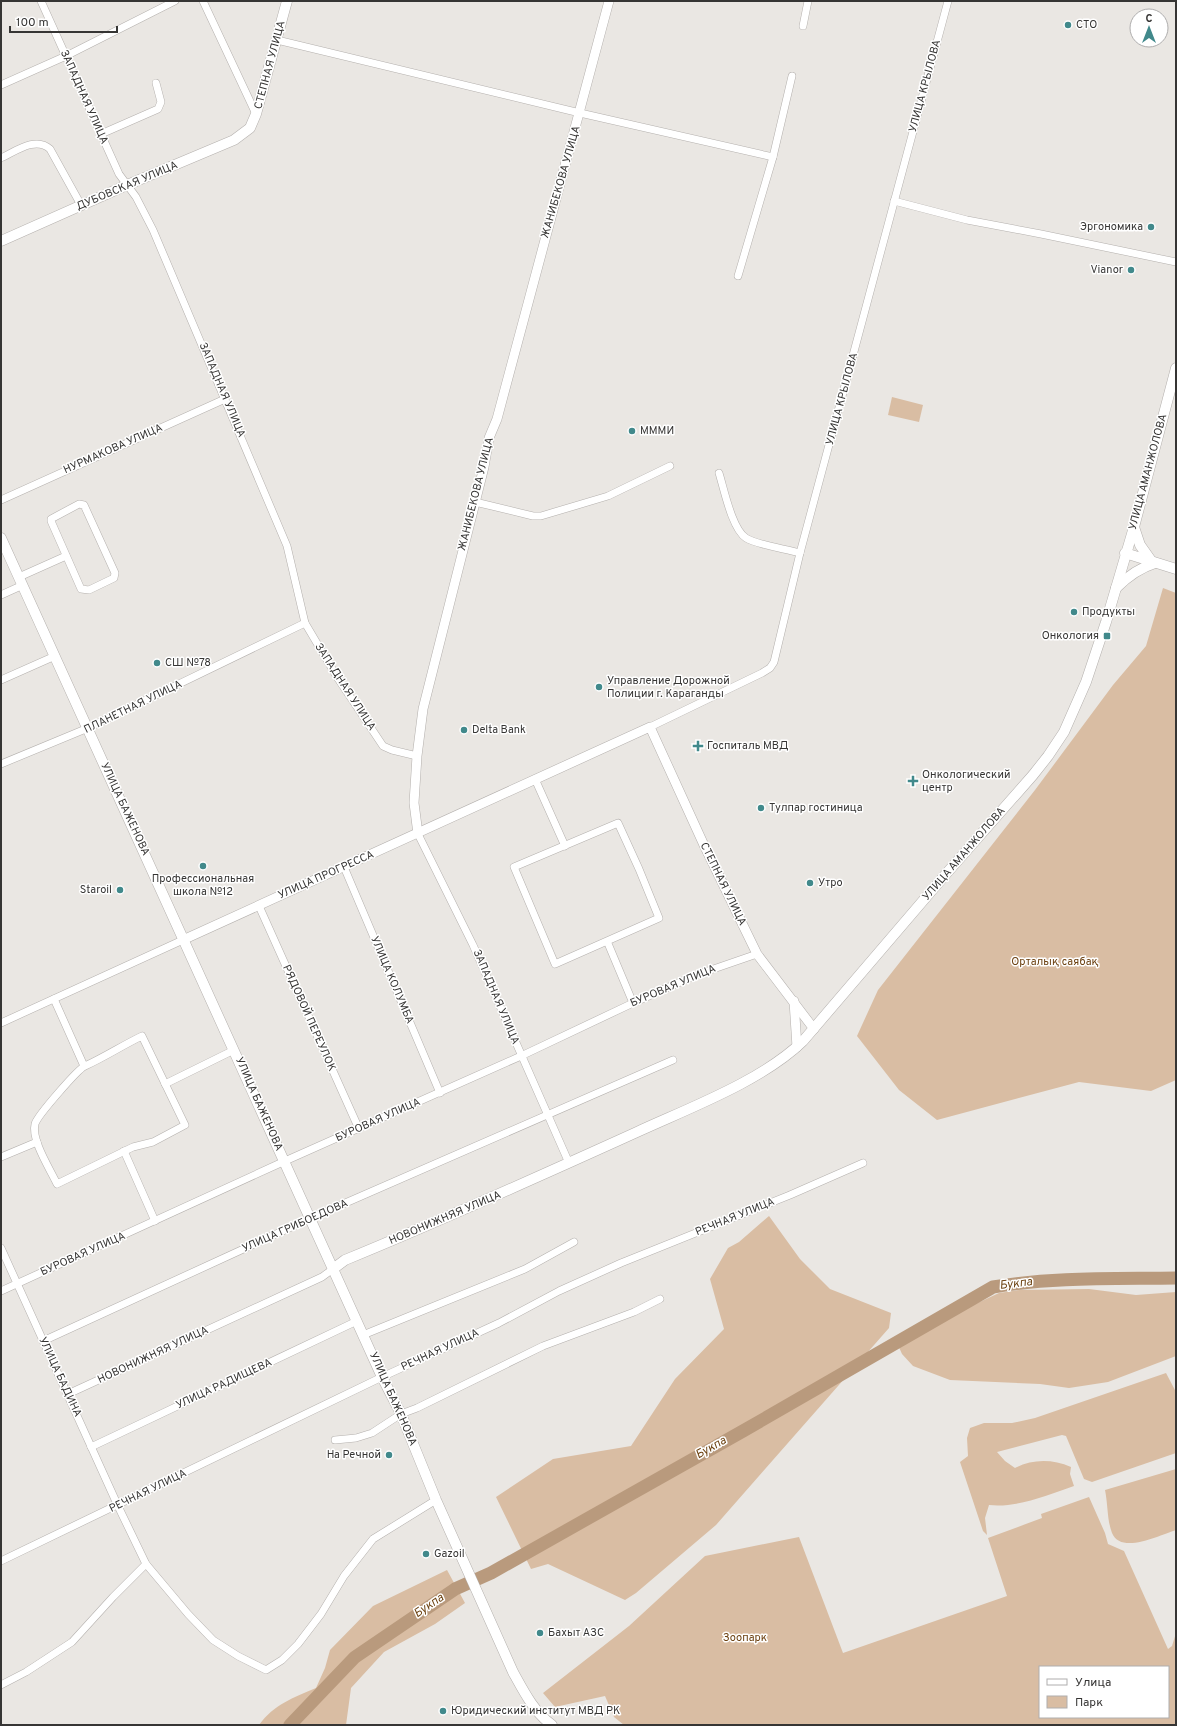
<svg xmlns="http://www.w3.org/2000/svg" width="1177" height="1726" font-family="Overpass,sans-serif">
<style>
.green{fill:#d9bda3;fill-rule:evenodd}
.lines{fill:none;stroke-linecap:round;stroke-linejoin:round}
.river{stroke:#b99a7d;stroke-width:13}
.minor-casing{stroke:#b4b0ad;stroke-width:8}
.tertiary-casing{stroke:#b4b0ad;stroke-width:10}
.secondary-casing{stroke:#b4b0ad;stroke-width:11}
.minor{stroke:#fff;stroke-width:7}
.tertiary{stroke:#fff;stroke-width:9}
.secondary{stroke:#fff;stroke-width:10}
.poi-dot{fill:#41898b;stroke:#fff;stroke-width:1.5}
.labels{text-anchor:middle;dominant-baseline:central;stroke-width:3;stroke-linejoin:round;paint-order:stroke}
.poi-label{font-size:11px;fill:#363534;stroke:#fff;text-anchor:start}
.street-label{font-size:11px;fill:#363534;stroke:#fff}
.park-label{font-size:11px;fill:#6c4111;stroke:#fff}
.water-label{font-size:12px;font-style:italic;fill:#6b400f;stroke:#fff}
</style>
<rect width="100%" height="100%" fill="#eae7e3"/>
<!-- green -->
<g class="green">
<path d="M892 397 923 405 919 422 888 415Z"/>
<path d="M1163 588 1176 593V1080L1151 1091 1079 1082 937 1120 899 1090 857 1036 878 990 1035 790 1113 685 1146 646Z"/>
<path d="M769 1216 800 1259 830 1289 891 1313 889 1328 716 1525 636 1593 625 1600 548 1564 531 1569 496 1497 553 1459 631 1446 675 1379 724 1329 710 1279 728 1248 739 1242Z"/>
<path d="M1089 1289 1136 1295 1176 1292V1356L1108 1382 1069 1388 1040 1384 950 1380 913 1366 902 1354 898 1345 969 1307 999 1293 1019 1290Z"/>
<path d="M1166 1373 1176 1392V1453L1092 1482 1084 1479 1066 1436 1062 1435 997 1452 1005 1461 1015 1468C1033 1459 1052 1459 1071 1467L1070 1474 1074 1486C1047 1495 1018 1508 989 1505L985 1518 987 1535 983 1531 960 1462 968 1456 967 1438 970 1428 984 1423H1012L1035 1418Z"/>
<path d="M1176 1469V1530C1160 1535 1121 1555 1112 1533 1107 1520 1108 1504 1105 1490Z"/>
<path d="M1089 1497 1105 1533 1108 1544 1124 1551 1168 1649 1172 1646 1176 1633V1725H624L614 1717 605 1696 555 1707 543 1693 629 1626 705 1556 799 1537 843 1653 1007 1596 988 1538 1042 1518 1041 1514ZM1040 1667H1168V1717H1040Z"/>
<path d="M447 1570 465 1603 435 1624 384 1652 351 1688 346 1725H259C274 1704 293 1698 316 1688L325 1668 330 1650 373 1606Z"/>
</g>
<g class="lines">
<!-- river -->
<path class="river" d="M290 1725 355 1657 455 1589 491 1573 743 1431 993 1287C1053 1277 1115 1279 1176 1278"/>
<defs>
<g id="minor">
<path d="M41 1 119 174 136 197 153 230 287 546 305 623 337 677 383 746 392 750 417 756"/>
<path d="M203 1 256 114"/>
<path d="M803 26 808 1"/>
<path d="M277 40 580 113 773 157"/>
<path d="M1 85 66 56 175 1"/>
<path d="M101 134 158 109 161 102 156 83"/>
<path d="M1 158C16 151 36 136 50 149L81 205"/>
<path d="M894 201 967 220 1041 234 1176 262"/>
<path d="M738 276 773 157 792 76"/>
<path d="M719 473C724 489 732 529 746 538 757 545 787 549 800 553"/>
<path d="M1 500 225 399"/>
<path d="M475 502 533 516H541L608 496 670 466"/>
<path d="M79 504 84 505 115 573 114 578 89 590 81 589 51 521V519Z"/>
<path d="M19 577 66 556"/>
<path d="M1 595 23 585"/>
<path d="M1 680 55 656"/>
<path d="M650 727 762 673 770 668 774 662 800 553 948 1"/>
<path d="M1 764 88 728 305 623"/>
<path d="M535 779 565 846"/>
<path d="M418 834 473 945 569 1163"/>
<path d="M344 867 440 1093"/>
<path d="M259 906 359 1129"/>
<path d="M607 941 555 964 514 867 618 823 639 869 659 918 607 941 633 1003"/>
<path d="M54 999 84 1066"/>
<path d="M1 1023 185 939"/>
<path d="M142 1036 185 1125 153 1142 133 1147 57 1184C50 1169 31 1140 35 1124 37 1116 78 1069 85 1066 105 1057 123 1045 142 1036Z"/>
<path d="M165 1084 234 1050"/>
<path d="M124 1151 155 1221"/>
<path d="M1 1157 37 1142"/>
<path d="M1 1248 118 1506 146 1564 188 1614 213 1640 238 1656 266 1670 282 1660 298 1644 321 1614 344 1576 373 1539 436 1500"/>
<path d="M1 1291 285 1161 521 1056 633 1003 696 975 757 954"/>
<path d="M363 1335 525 1269 574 1242"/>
<path d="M43 1341 311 1218 673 1060"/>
<path d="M68 1394 322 1277 333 1269"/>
<path d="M335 1440 356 1438 372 1433 401 1414 417 1408 543 1346 634 1312 660 1299"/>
<path d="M91 1447 357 1321"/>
<path d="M1 1561 382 1377 499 1323 559 1291 621 1263 790 1195 863 1163"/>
<path d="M1 1685 26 1672 72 1642 113 1597 146 1564"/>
</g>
<g id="tertiary">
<path d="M418 834 414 803 417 756 423 709 484 467 489 438 497 419 609 1"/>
<path d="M185 939 650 727 703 843 757 954 814 1029"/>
<path d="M794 1001 797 1047"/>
</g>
<g id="secondary">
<path d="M1 241 127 185 234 140 250 128 256 114 287 1"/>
<path d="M1134 527 1140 545 1152 562"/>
<path d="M1 538 382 1377 401 1414 436 1500 513 1672C524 1692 534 1712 552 1725"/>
<path d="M1125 553 1176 569"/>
<path d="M1116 588C1128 576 1139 568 1155 563"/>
<path d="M333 1269 345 1260C443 1220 540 1176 637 1132 689 1108 762 1081 803 1041L945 875 1033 775 1048 756 1064 732 1086 682 1106 622 1134 527 1176 368"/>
</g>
</defs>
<!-- minor casing -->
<use href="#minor" class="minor-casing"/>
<!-- tertiary casing -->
<use href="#tertiary" class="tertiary-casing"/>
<!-- secondary casing -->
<use href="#secondary" class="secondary-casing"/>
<!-- minor -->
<use href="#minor" class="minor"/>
<!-- tertiary -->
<use href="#tertiary" class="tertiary"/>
<!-- secondary -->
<use href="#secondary" class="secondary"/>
</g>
<!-- markers -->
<g class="poi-dot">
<circle cx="1068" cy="25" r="4"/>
<circle cx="1151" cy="227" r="4"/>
<circle cx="1131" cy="270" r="4"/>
<circle cx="632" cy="431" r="4"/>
<circle cx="1074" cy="612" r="4"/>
<rect x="1103" y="632" width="8" height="8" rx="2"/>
<circle cx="157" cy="663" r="4"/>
<circle cx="599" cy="687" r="4"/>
<circle cx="464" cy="730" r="4"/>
<path d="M696 740h4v4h4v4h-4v4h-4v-4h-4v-4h4z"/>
<path d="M911 775h4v4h4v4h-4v4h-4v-4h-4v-4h4z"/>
<circle cx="761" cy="808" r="4"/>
<circle cx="203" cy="866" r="4"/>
<circle cx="810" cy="883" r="4"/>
<circle cx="120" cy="890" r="4"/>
<circle cx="389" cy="1455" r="4"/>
<circle cx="426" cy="1554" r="4"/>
<circle cx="540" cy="1633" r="4"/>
<circle cx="443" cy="1711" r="4"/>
</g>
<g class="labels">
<!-- poi labels -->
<g class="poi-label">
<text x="1076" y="25">СТО</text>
<text x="1143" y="227" text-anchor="end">Эргономика</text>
<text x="1123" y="270" text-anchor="end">Vianor</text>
<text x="640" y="431">МММИ</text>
<text x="1082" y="612">Продукты</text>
<text x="1099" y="636" text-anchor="end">Онкология</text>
<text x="165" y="663">СШ №78</text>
<text x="607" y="681">Управление Дорожной<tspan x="607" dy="13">Полиции г. Караганды</tspan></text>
<text x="472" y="730">Delta Bank</text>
<text x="707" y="746">Госпиталь МВД</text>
<text x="922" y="775">Онкологический<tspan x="922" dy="13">центр</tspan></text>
<text x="769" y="808">Тулпар гостиница</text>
<text x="203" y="879" text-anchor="middle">Профессиональная<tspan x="203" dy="13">школа №12</tspan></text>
<text x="818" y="883">Утро</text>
<text x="112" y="890" text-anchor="end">Staroil</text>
<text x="381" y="1455" text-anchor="end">На Речной</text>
<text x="434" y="1554">Gazoil</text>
<text x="548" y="1633">Бахыт АЗС</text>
<text x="451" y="1711">Юридический институт МВД РК</text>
</g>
<!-- street labels -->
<g class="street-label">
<text transform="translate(270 65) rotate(-75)">СТЕПНАЯ УЛИЦА</text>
<text transform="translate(925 86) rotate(-75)">УЛИЦА КРЫЛОВА</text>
<text transform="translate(84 97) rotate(66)">ЗАПАДНАЯ УЛИЦА</text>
<text transform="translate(561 182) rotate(-74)">ЖАНИБЕКОВА УЛИЦА</text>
<text transform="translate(127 186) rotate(-23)">ДУБОВСКАЯ УЛИЦА</text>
<text transform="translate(222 390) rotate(67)">ЗАПАДНАЯ УЛИЦА</text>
<text transform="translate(842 399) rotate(-75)">УЛИЦА КРЫЛОВА</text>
<text transform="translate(113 449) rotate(-24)">НУРМАКОВА УЛИЦА</text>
<text transform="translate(1148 472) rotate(-75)">УЛИЦА АМАНЖОЛОВА</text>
<text transform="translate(476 494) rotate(-76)">ЖАНИБЕКОВА УЛИЦА</text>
<text transform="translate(345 687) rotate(57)">ЗАПАДНАЯ УЛИЦА</text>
<text transform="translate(133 707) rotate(-26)">ПЛАНЕТНАЯ УЛИЦА</text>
<text transform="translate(125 809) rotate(65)">УЛИЦА БАЖЕНОВА</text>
<text transform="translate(964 854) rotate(-49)">УЛИЦА АМАНЖОЛОВА</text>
<text transform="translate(326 875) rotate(-24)">УЛИЦА ПРОГРЕССА</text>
<text transform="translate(723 884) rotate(64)">СТЕПНАЯ УЛИЦА</text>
<text transform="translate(392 980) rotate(67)">УЛИЦА КОЛУМБА</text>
<text transform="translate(673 986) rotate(-23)">БУРОВАЯ УЛИЦА</text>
<text transform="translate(496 997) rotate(67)">ЗАПАДНАЯ УЛИЦА</text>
<text transform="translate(309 1018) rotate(66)">РЯДОВОЙ ПЕРЕУЛОК</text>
<text transform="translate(259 1104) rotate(66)">УЛИЦА БАЖЕНОВА</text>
<text transform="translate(378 1120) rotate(-24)">БУРОВАЯ УЛИЦА</text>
<text transform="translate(735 1217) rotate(-22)">РЕЧНАЯ УЛИЦА</text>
<text transform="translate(445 1218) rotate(-23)">НОВОНИЖНЯЯ УЛИЦА</text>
<text transform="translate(295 1226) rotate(-24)">УЛИЦА ГРИБОЕДОВА</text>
<text transform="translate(83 1254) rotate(-24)">БУРОВАЯ УЛИЦА</text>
<text transform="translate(440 1350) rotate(-25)">РЕЧНАЯ УЛИЦА</text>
<text transform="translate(153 1355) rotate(-25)">НОВОНИЖНЯЯ УЛИЦА</text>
<text transform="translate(60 1377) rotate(65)">УЛИЦА БАДИНА</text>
<text transform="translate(224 1384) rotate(-25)">УЛИЦА РАДИЩЕВА</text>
<text transform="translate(393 1399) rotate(66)">УЛИЦА БАЖЕНОВА</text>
<text transform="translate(148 1491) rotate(-26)">РЕЧНАЯ УЛИЦА</text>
</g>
<!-- park labels -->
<g class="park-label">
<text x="1055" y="962">Орталық саябақ</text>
<text x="745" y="1638">Зоопарк</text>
</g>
<!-- water labels -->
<g class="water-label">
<text transform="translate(1016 1284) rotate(-7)">Букпа</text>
<text transform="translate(711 1448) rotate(-30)">Букпа</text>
<text transform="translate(429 1606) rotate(-34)">Букпа</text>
</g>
</g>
<!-- border -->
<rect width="1177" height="1726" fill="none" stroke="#363534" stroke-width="4"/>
<!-- legend -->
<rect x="1039" y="1666" width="130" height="52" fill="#ffffff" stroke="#afaeae"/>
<rect x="1047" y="1679" width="20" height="6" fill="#ffffff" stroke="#afaeae"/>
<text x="1075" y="1686" font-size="12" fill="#363534">Улица</text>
<rect x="1047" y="1696" width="20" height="12" fill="#d9bda3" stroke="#afaeae"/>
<text x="1075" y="1706" font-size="12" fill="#363534">Парк</text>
<!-- north arrow -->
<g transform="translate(1149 28)"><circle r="19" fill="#ffffff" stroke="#afaeae"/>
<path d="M0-3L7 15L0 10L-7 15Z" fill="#41898b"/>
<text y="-6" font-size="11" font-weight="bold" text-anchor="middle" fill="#363534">С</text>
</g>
<!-- scale -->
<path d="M10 26v6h107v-6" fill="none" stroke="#363534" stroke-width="2"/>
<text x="16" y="26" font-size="12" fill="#363534" stroke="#ffffff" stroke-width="3" paint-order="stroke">100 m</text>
</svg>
